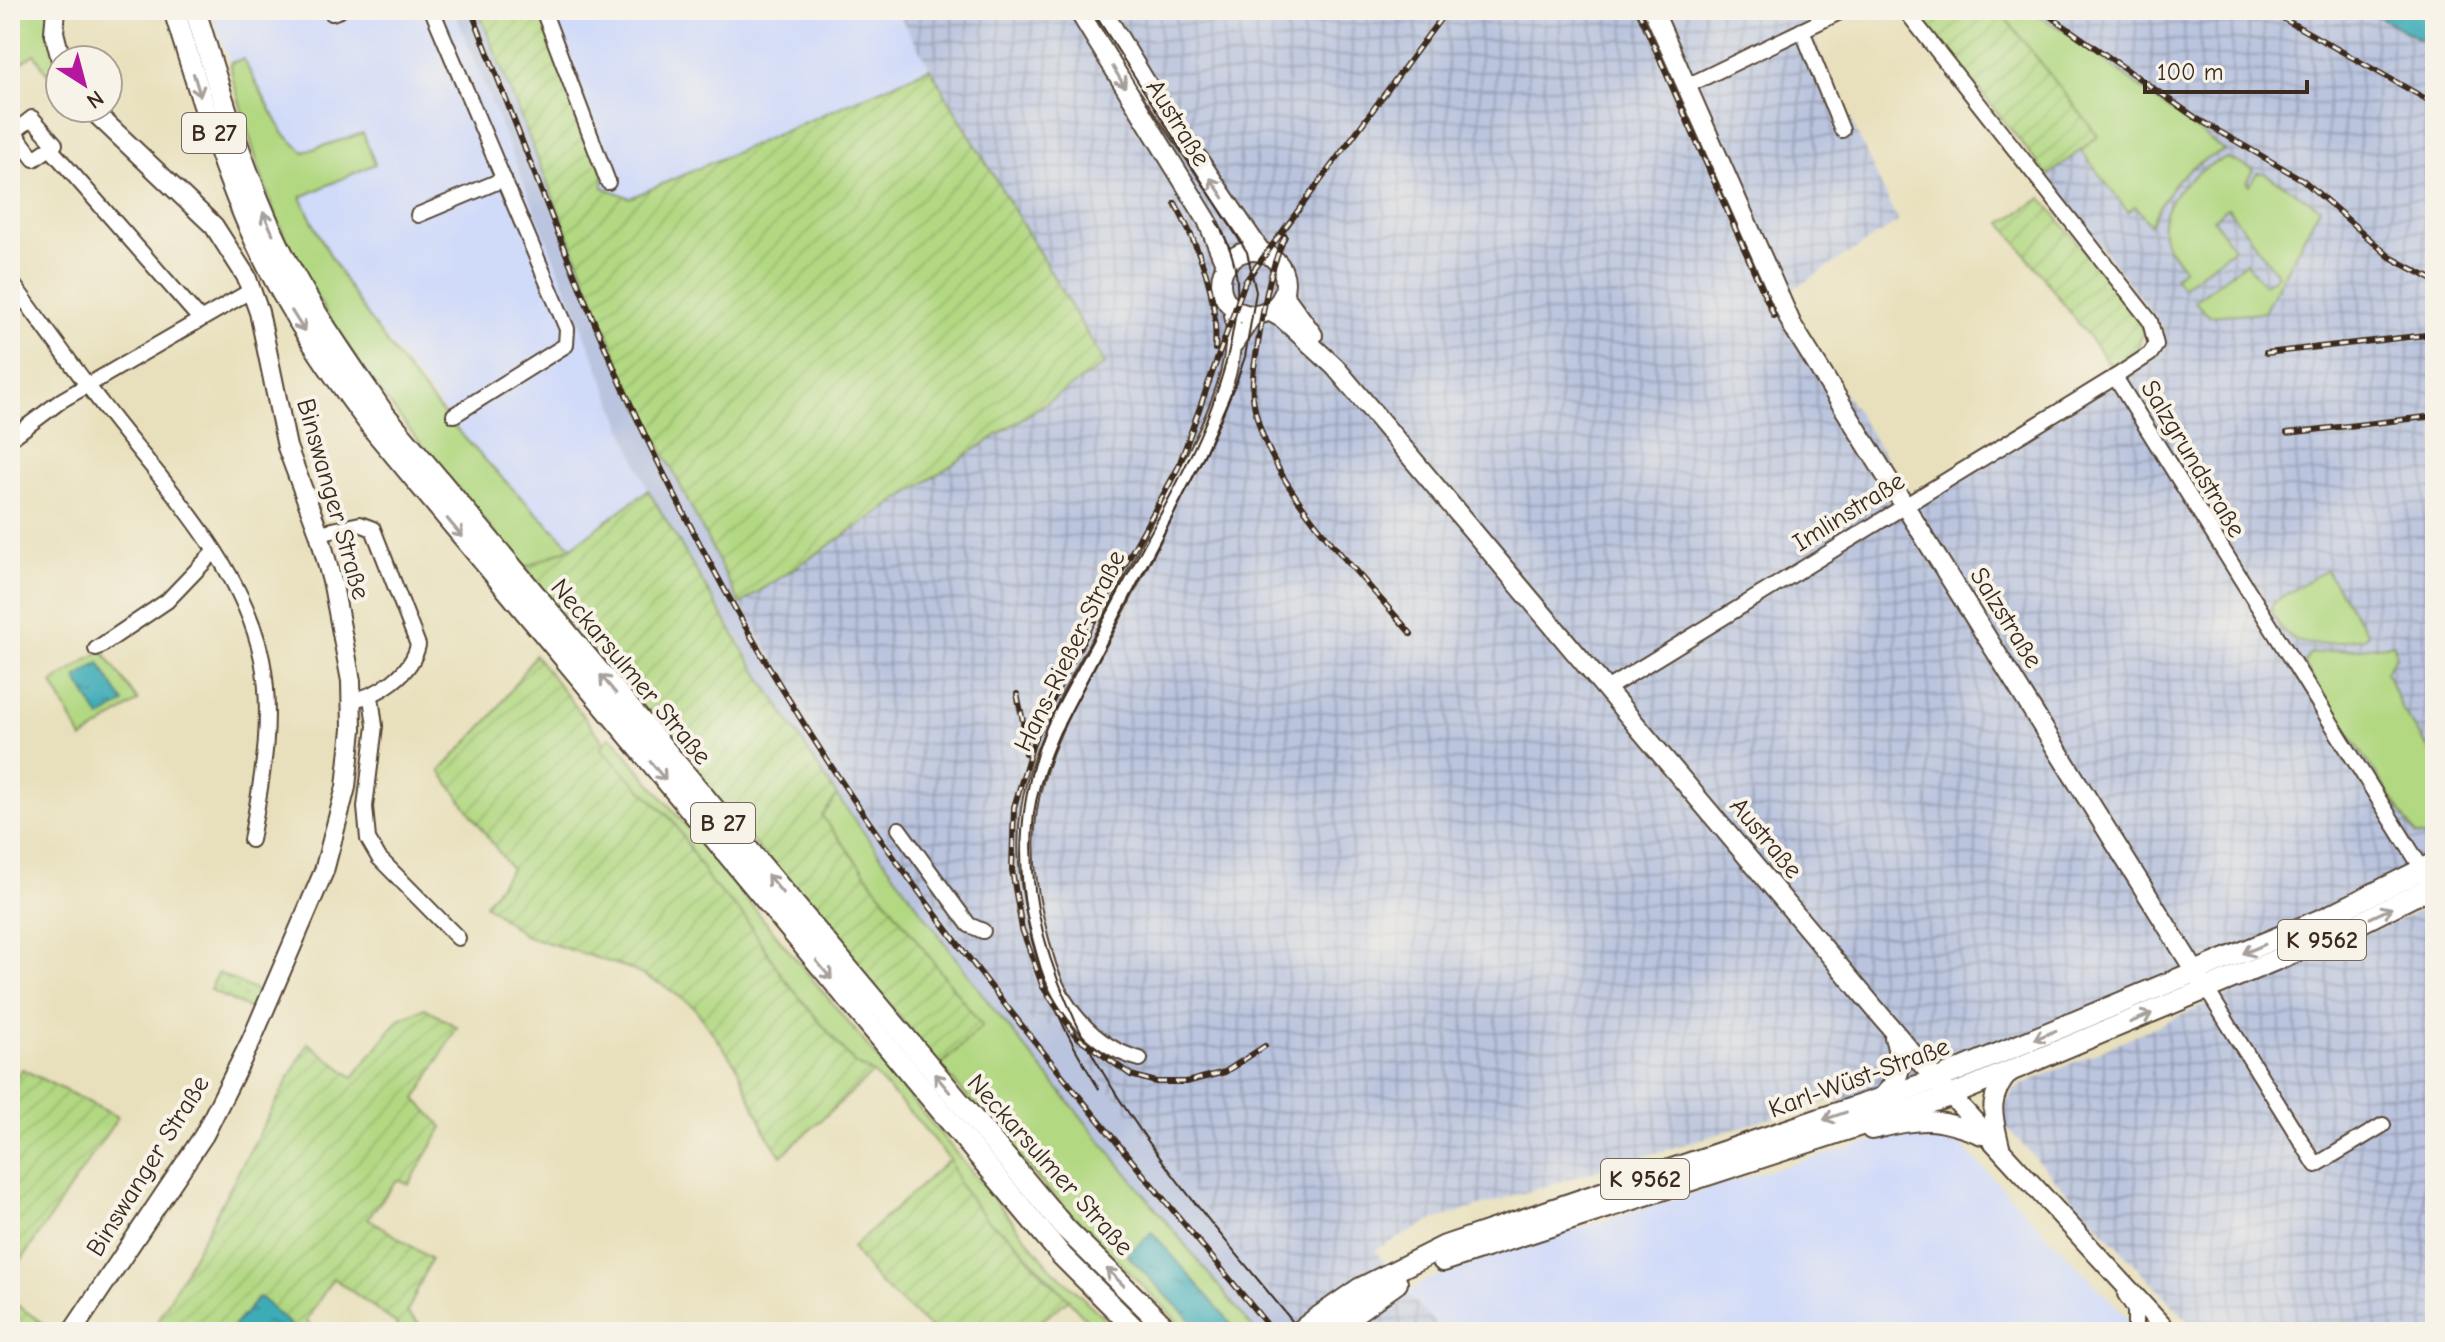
<svg xmlns="http://www.w3.org/2000/svg" width="2445" height="1342" font-family="'Comic Neue',sans-serif">
<style>
.built{fill:#d0daf9}
.industrial{fill:url(#industrial-grid);fill-rule:evenodd}
.railway{fill:#bac4de}
.grass{fill:#b2d882;stroke:#768150;stroke-width:2}
.park{fill:url(#park-dots);stroke:#768150;stroke-width:2}
.garden{fill:url(#garden-furrows);stroke:#768150;stroke-width:2}
.water{fill:url(#water-ripples);stroke:#3c6b6a;stroke-width:2}
.lines{fill:none;stroke-linecap:round;stroke-linejoin:round}
.street-casing{stroke:#554536;stroke-width:18}
.secondary-casing{stroke:#554536;stroke-width:22}
.primary-casing{stroke:#554536;stroke-width:24}
.street{stroke:#fff;stroke-width:14}
.secondary{stroke:#fff;stroke-width:18}
.primary{stroke:#fff;stroke-width:20}
.tram{stroke:#3b2a1e;stroke-width:2}
.rail-casing{stroke:#3b2a1e;stroke-width:6}
.rail{stroke:#f7f3e8;stroke-width:3;stroke-dasharray:9;stroke-linecap:butt}
.primary-bridge-casing{stroke:#554536;stroke-width:24;stroke-linecap:butt}
.primary-bridge{stroke:#fff;stroke-width:20}
.oneway{stroke:#a79f9a}
.labels{text-anchor:middle;dominant-baseline:central;stroke-width:8;stroke-linejoin:round;paint-order:stroke}
.shield{fill:#f7f3e8;stroke:#73665b;stroke-width:2}
.shield-label{font-size:24px;font-weight:bold;fill:#3b2a1e}
.street-label{font-size:26px;fill:#3b2a1e;stroke:#f7f3e8}
</style>
<defs>
<pattern id="industrial-grid" width="8" height="8" patternUnits="userSpaceOnUse" patternTransform="scale(2)"><rect width="8" height="8" fill="#bac4de"/><path d="M0 4h8M4 0v8" fill="none" stroke="#989fb3"/></pattern>
<pattern id="park-dots" width="8" height="8" patternUnits="userSpaceOnUse" patternTransform="scale(2)"><rect width="8" height="8" fill="#b2d882"/><path d="M2 2h.1M6 6h.1" fill="none" stroke="#9aba70" stroke-width="1.8" stroke-linecap="round"/></pattern>
<pattern id="garden-furrows" width="10" height="10" patternUnits="userSpaceOnUse" patternTransform="scale(2)"><rect width="10" height="10" fill="#b2d882"/><path d="M-1 1l2-2M0 10L10 0M9 11l2-2" fill="none" stroke="#9aba70"/></pattern>
<pattern id="water-ripples" width="26" height="14" patternUnits="userSpaceOnUse" patternTransform="scale(2)"><rect width="26" height="14" fill="#3cacb7"/><path d="M2 4q2-2 4 0t4 0M15 11q2-2 4 0t4 0" fill="none" stroke="#348c94"/></pattern>
</defs>
<rect width="100%" height="100%" fill="#f7f3e8"/>
<filter id="ink" filterUnits="userSpaceOnUse"><feTurbulence type="fractalNoise" baseFrequency=".0125" numOctaves="2"/><feDisplacementMap in="SourceGraphic" scale="16" xChannelSelector="R" yChannelSelector="G"/><feConvolveMatrix kernelMatrix="1 2 1 2 8 2 1 2 1" color-interpolation-filters="sRGB"/></filter>
<filter id="wash" filterUnits="userSpaceOnUse"><feTurbulence type="fractalNoise" baseFrequency=".006" numOctaves="4" result="noise"/><feDisplacementMap in="SourceGraphic" scale="32" xChannelSelector="R" yChannelSelector="G"/><feGaussianBlur stdDeviation="1.8" result="paint"/><feColorMatrix in="noise" values="0 0 0 0 0 0 0 0 0 0 0 0 0 0 0 0 0 1.4 0 .05"/><feComposite in="paint" operator="in"/></filter>
<g filter="url(#wash)">
<rect width="100%" height="100%" fill="#e8e0bc"/>
<!-- built -->
<g class="built">
<path d="M210 10H454L648 490 572 547 488 466 355 300 324 249 300 197 375 164 363 133 304 152 284 134 243 59 230 63Z"/>
<path d="M539 10H896L930 68 630 198 603 188Z"/>
<path d="M1922 1128 1943 1132 1958 1142 2141 1332H1444L1406 1293 1429 1279 1480 1259 1766 1171Z"/>
</g>
<!-- industrial -->
<g class="industrial">
<path d="M896 10H1832L1806 23 1898 222 1786 294 1807 336 1916 504 2156 357 2162 348V327L2048 176 2081 150 2127 211 2135 206 2150 224 2171 184 2206 158 2069 34 2029 10H2435V873L1857 1118 1837 1098 1434 1220 1375 1250 1406 1293 1444 1332H1302L1055 1021 1040 1032 958 934 857 796 740 604 1105 364ZM2238 161 2252 169 2245 183 2250 185 2257 173 2320 207 2264 312 2247 262 2264 286 2278 275 2228 208 2213 219 2234 247 2174 277 2184 268Z"/>
<path d="M2435 904V1332H2198L2006 1127 2003 1108 2015 1088Z"/>
</g>
<!-- railway -->
<path class="railway" d="M454 10H478L624 373 652 433 747 619 857 796 963 940 1040 1032 1055 1021 1302 1332H1256L991 1006 905 892 799 739 648 490Z"/>
<!-- grass -->
<g class="grass">
<path d="M10 10H48C52 37 60 65 60 91L34 54 20 64 10 50Z"/>
<path d="M1999 10H2029L2069 34 2225 151C2181 167 2170 185 2150 225L2135 206 2128 212 2081 150 2098 136Z"/>
<path d="M243 59 284 134 304 152 363 133 375 164 301 197C361 333 465 445 572 547L524 568C435 460 337 355 280 226 260 180 248 128 233 80L230 63Z"/>
<path d="M2228 158 2253 170 2246 182 2249 185 2257 173H2264L2320 207 2264 312 2209 316 2194 301 2246 262 2264 285 2278 275 2228 208 2213 219 2234 248 2182 287 2174 277 2184 268C2178 260 2169 251 2165 242 2152 204 2196 167 2228 158Z"/>
<path d="M2326 570 2368 634 2364 638C2321 643 2290 658 2271 609L2274 602Z"/>
<path d="M2394 644 2396 656 2386 672 2402 709 2435 757V838L2416 835 2304 665 2309 654Z"/>
<path d="M102 650 138 701 82 739 52 683Z"/>
<path d="M609 737 615 740 1051 1268 1119 1332H1098L1012 1238 988 1221 959 1184 949 1159 918 1121 873 1073 854 1063 785 980 743 915 711 883 673 821 600 749Z"/>
<path d="M837 796 991 1006 1256 1332H1188L1046 1188 940 1066 981 1025 822 816Z"/>
</g>
<!-- park -->
<path class="park" d="M218 973 265 995 256 1012 210 990Z"/>
<!-- garden -->
<g class="garden">
<path d="M478 10H539L603 172V187L630 198 930 68 1105 364 740 604 624 374Z"/>
<path d="M1915 10H1999L2098 136 2048 176Z"/>
<path d="M2042 198 2134 313 2143 331 2138 349 2111 366 2002 223Z"/>
<path d="M648 490 743 650 837 796 822 816 982 1026 940 1066 524 568 572 547Z"/>
<path d="M535 655 603 741 601 749 673 821 711 883 743 915 785 980 854 1063 873 1073 781 1156 767 1135 736 1065 694 1007 663 985 628 968 524 935 485 904 511 869 440 771 493 715Z"/>
<path d="M425 1008 457 1027 416 1099 443 1127 409 1184 397 1180 368 1218 431 1259 407 1313 428 1332H395L397 1324 333 1278 306 1321 317 1332H152L308 1043 353 1077 399 1019Z"/>
<path d="M22 1069 118 1117 10 1277V1085Z"/>
<path d="M950 1159 959 1184 988 1221 1012 1238 1045 1277 1069 1299 1028 1332H935L877 1281 852 1248Z"/>
<path d="M10 1300 55 1332H10Z"/>
</g>
<!-- water -->
<g class="water">
<path d="M2367 10H2435V48Z"/>
<path d="M99 663 124 703 100 718 76 678Z"/>
<path d="M1152 1232 1237 1330 1202 1332 1127 1255Z"/>
<path d="M259 1297 261 1298 298 1332H235L231 1329Z"/>
</g>
</g>
<g filter="url(#ink)">
<g class="lines">
<defs>
<g id="street">
<path d="M432 10 567 329 566 345 454 415"/>
<path d="M543 10 608 182"/>
<path d="M332 13 340 10"/>
<path d="M1802 30 1842 130"/>
<path d="M1687 86 1844 10"/>
<path d="M50 148 34 159 14 132 32 118 55 144 50 148 200 319"/>
<path d="M418 215 504 179"/>
<path d="M10 280C44 326 77 373 112 417 168 489 243 566 262 659 274 720 262 779 251 840"/>
<path d="M1236 344 1255 315"/>
<path d="M2115 377 2426 875"/>
<path d="M10 439 62 400 252 290"/>
<path d="M319 533 360 524 373 529 418 645C412 673 379 696 352 700"/>
<path d="M96 649 167 601 214 552"/>
<path d="M1608 688 2115 377 2150 354 2156 345 2150 321 1905 10"/>
<path d="M371 697 375 726 365 807 368 839 379 858 458 938"/>
<path d="M899 829 969 925 983 931"/>
<path d="M2207 990 2316 1165 2383 1125"/>
<path d="M1140 1059C1093 1047 1059 1005 1046 958 1032 910 1021 860 1029 809 1039 745 1074 689 1104 633 1130 585 1154 536 1179 487 1205 434 1246 366 1230 305"/>
<path d="M2125 1294 2135 1309V1332"/>
</g>
<g id="secondary">
<path d="M56 10 54 32 61 60"/>
<path d="M1078 10 1207 220 1226 266"/>
<path d="M1102 10 1145 81 1261 252"/>
<path d="M1653 10 1792 325 2203 984"/>
<circle cx="1253" cy="283" r="32"/>
<path d="M1283 294 1313 335"/>
<path d="M1269 311 1282 318 1335 367 1919 1061 2168 1332"/>
<path d="M1880 1099C1904 1074 1903 1069 1894 1037"/>
<path d="M1871 1130C1921 1119 1933 1115 1982 1135"/>
<path d="M2000 1147C1993 1116 1986 1099 2009 1073"/>
<path d="M72 1332 204 1135 251 1041 324 871 346 787 352 729 351 681 333 585 319 533 287 447 259 312 246 276 214 226 90 108"/>
</g>
<g id="primary">
<path d="M174 10C205 110 235 215 289 305 315 349 344 390 375 431L1062 1256 1138 1332"/>
<path d="M195 10C220 89 241 167 277 242 306 303 346 358 384 414L1065 1228 1170 1332"/>
<path d="M1443 1261 1950 1096 2340 933 2435 885"/>
<path d="M1317 1318 1359 1289 1445 1246 1935 1080 2327 917 2435 863"/>
<path d="M1328 1332 1397 1283"/>
</g>
</defs>
<!-- street casing -->
<use href="#street" class="street-casing"/>
<!-- secondary casing -->
<use href="#secondary" class="secondary-casing"/>
<!-- primary casing -->
<use href="#primary" class="primary-casing"/>
<!-- street -->
<use href="#street" class="street"/>
<!-- secondary -->
<use href="#secondary" class="secondary"/>
<!-- primary -->
<use href="#primary" class="primary"/>
<!-- tram -->
<g class="tram">
<path d="M1092 10 1247 252 1256 292 1245 357 1237 380 1201 462 1060 732C1049 757 1038 785 1034 813 1012 1013 1185 1188 1301 1332"/>
<path d="M1099 1089C1026 974 995 855 1047 725 1076 671 1105 617 1134 563 1178 481 1231 393 1237 297 1239 271 1230 243 1216 221"/>
</g>
<defs>
<g id="rail">
<path d="M471 10C521 136 567 264 623 388 677 506 739 622 809 732 944 945 1114 1136 1273 1332"/>
<path d="M1638 10 1774 316"/>
<path d="M2041 10 2196 118 2303 180 2390 257 2435 281"/>
<path d="M2268 10 2435 104"/>
<path d="M1175 203C1200 250 1219 295 1215 349"/>
<path d="M1285 236C1271 267 1265 298 1260 331 1257 353 1251 374 1253 397 1263 483 1357 569 1411 634"/>
<path d="M2266 353 2435 334"/>
<path d="M2287 433 2435 416"/>
<path d="M1017 694 1023 721 1025 753"/>
<path d="M1265 1046 1225 1072 1186 1082H1156L1131 1075 1076 1036 1043 987 1022 929 1012 870 1014 807 1034 740 1068 668 1178 468 1245 282 1447 10"/>
</g>
</defs>
<!-- rail casing -->
<use href="#rail" class="rail-casing"/>
<!-- rail -->
<use href="#rail" class="rail"/>
<defs>
<path id="primary-bridge" d="M1299 1332 1317 1318"/>
</defs>
<!-- primary-bridge casing -->
<use href="#primary-bridge" class="primary-bridge-casing"/>
<!-- primary-bridge -->
<use href="#primary-bridge" class="primary-bridge"/>
</g>
<!-- one-way arrows -->
<defs><path id="oneway-shaft" d="M-6 0H5M1.5-3L5.5 0L1.5 3" fill="none" stroke-width="1.6" stroke-linecap="round" stroke-linejoin="round" transform="scale(2)"/></defs>
<g class="oneway">
<use href="#oneway-shaft" transform="translate(1119 77) rotate(59)"/>
<use href="#oneway-shaft" transform="translate(197 85) rotate(73)"/>
<use href="#oneway-shaft" transform="translate(1217 188) rotate(-124)"/>
<use href="#oneway-shaft" transform="translate(268 223) rotate(-114)"/>
<use href="#oneway-shaft" transform="translate(298 321) rotate(58)"/>
<use href="#oneway-shaft" transform="translate(455 528) rotate(50)"/>
<use href="#oneway-shaft" transform="translate(608 684) rotate(-130)"/>
<use href="#oneway-shaft" transform="translate(658 771) rotate(50)"/>
<use href="#oneway-shaft" transform="translate(775 884) rotate(-130)"/>
<use href="#oneway-shaft" transform="translate(2381 913) rotate(-25)"/>
<use href="#oneway-shaft" transform="translate(2254 949) rotate(157)"/>
<use href="#oneway-shaft" transform="translate(824 970) rotate(50)"/>
<use href="#oneway-shaft" transform="translate(2141 1018) rotate(-23)"/>
<use href="#oneway-shaft" transform="translate(2045 1035) rotate(158)"/>
<use href="#oneway-shaft" transform="translate(942 1083) rotate(-130)"/>
<use href="#oneway-shaft" transform="translate(1835 1116) rotate(161)"/>
<use href="#oneway-shaft" transform="translate(1115 1277) rotate(-135)"/>
</g>
</g>
<g class="labels">
<!-- shield labels -->
<g class="shield">
<rect x="182" y="113" width="64" height="40" rx="6"/>
<rect x="691" y="803" width="64" height="40" rx="6"/>
<rect x="2278" y="920" width="88" height="40" rx="6"/>
<rect x="1601" y="1159" width="88" height="40" rx="6"/>
</g>
<g class="shield-label">
<text x="214" y="133">B 27</text>
<text x="723" y="823">B 27</text>
<text x="2322" y="940">K 9562</text>
<text x="1645" y="1179">K 9562</text>
</g>
<!-- street labels -->
<g class="street-label">
<text transform="translate(1178 123) rotate(58)">Austraße</text>
<text transform="translate(2193 459) rotate(59)">Salzgrundstraße</text>
<text transform="translate(333 499) rotate(74)">Binswanger Straße</text>
<text transform="translate(1849 512) rotate(-32)">Imlinstraße</text>
<text transform="translate(2006 618) rotate(58)">Salzstraße</text>
<text transform="translate(1070 651) rotate(-64)">Hans-Rießer-Straße</text>
<text transform="translate(631 672) rotate(50)">Neckarsulmer Straße</text>
<text transform="translate(1766 838) rotate(50)">Austraße</text>
<text transform="translate(1859 1078) rotate(-20)">Karl-Wüst-Straße</text>
<text transform="translate(1050 1165) rotate(48)">Neckarsulmer Straße</text>
<text transform="translate(148 1166) rotate(-58)">Binswanger Straße</text>
</g>
</g>
<!-- margin -->
<rect width="2445" height="1342" fill="none" stroke="#f7f3e8" stroke-width="40"/>
<!-- north arrow -->
<g transform="translate(84 84) rotate(144)"><circle r="38" fill="#f7f3e8" stroke="#aca397" stroke-width="2"/>
<path d="M0-6L14 30L0 20L-14 30Z" fill="#b5179e"/>
<text y="-12" font-size="22" font-weight="bold" text-anchor="middle" fill="#3b2a1e">N</text>
</g>
<!-- scale -->
<path d="M2145 80v12h162v-12" fill="none" stroke="#3b2a1e" stroke-width="4"/>
<text x="2157" y="80" font-size="24" fill="#3b2a1e" stroke="#f7f3e8" stroke-width="6" paint-order="stroke">100 m</text>
</svg>
